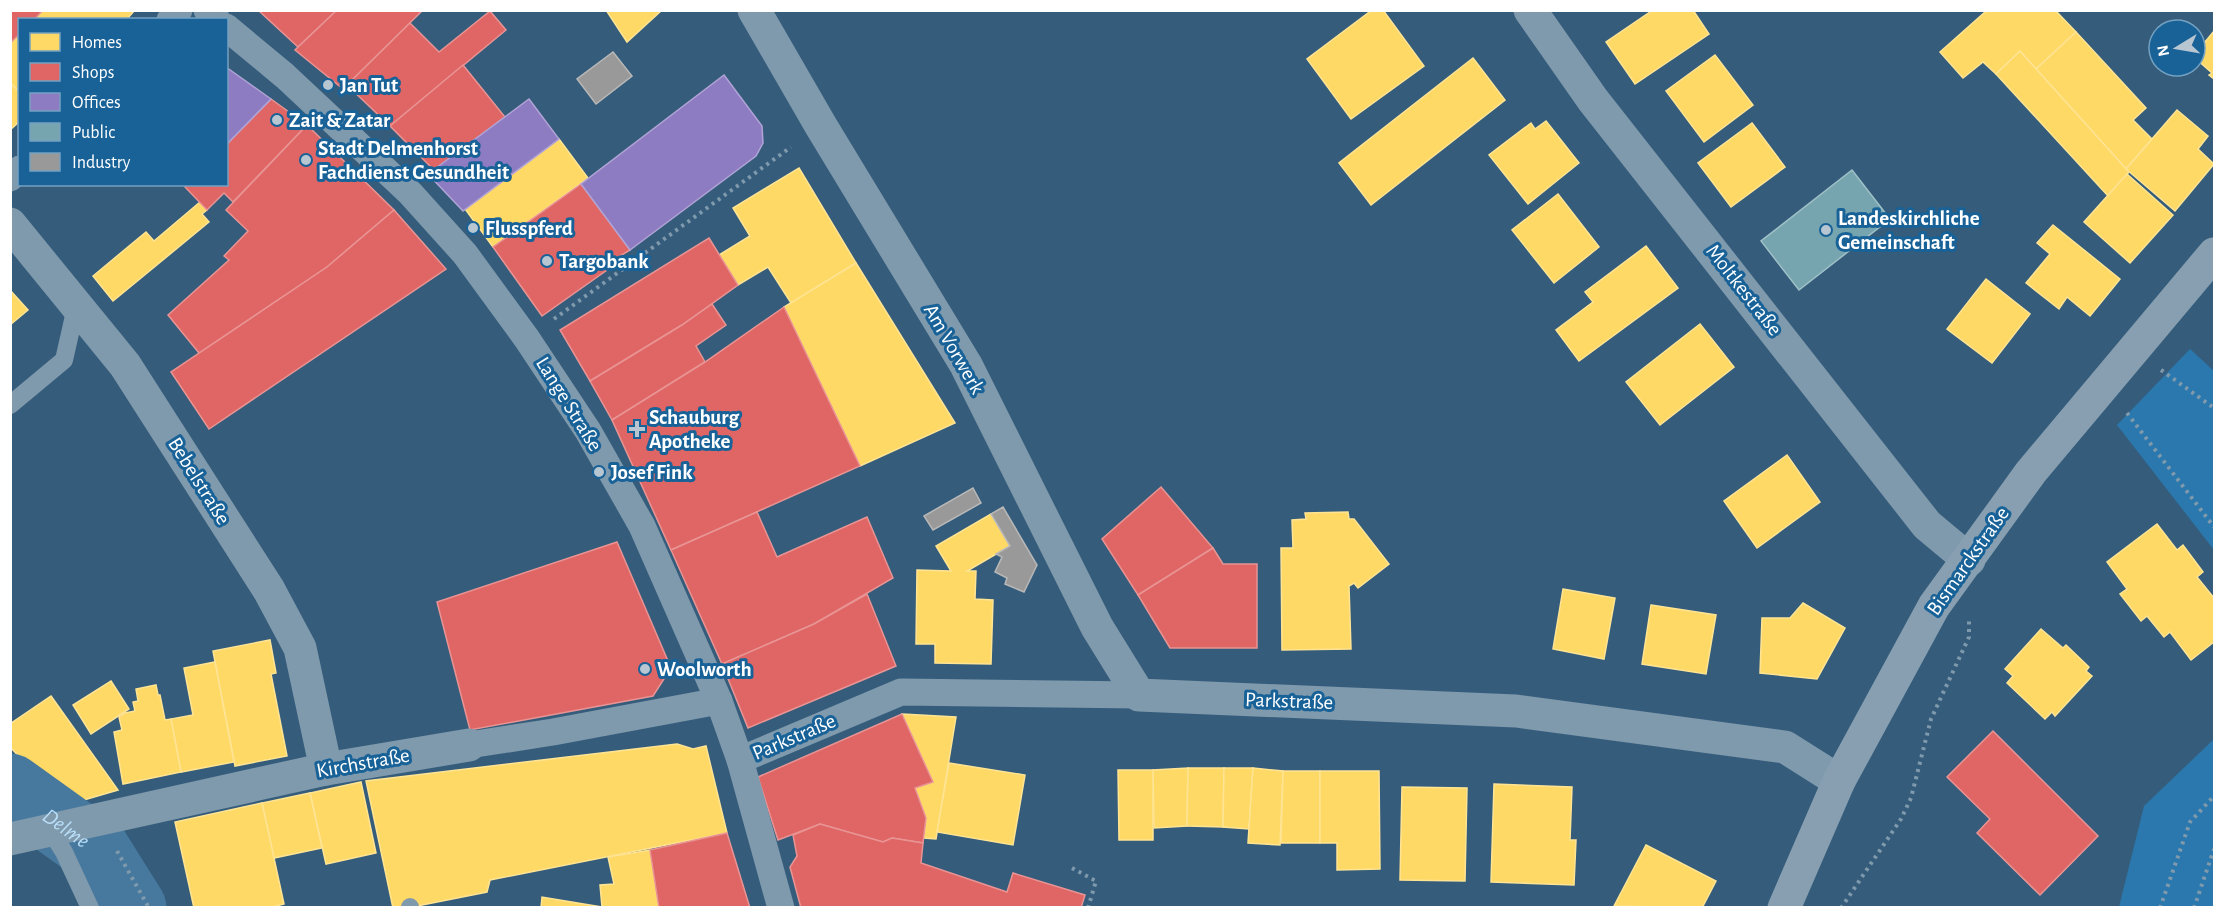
<svg xmlns="http://www.w3.org/2000/svg" width="2225" height="918" font-family="'Alegreya Sans',sans-serif">
<style>
.green{fill:#2a78ad}
.homes{fill:#ffd966;stroke:#ffe494;stroke-width:1.5}
.shops{fill:#e06666;stroke:#e99494;stroke-width:1.5}
.offices{fill:#8e7cc3;stroke:#b0a3d5;stroke-width:1.5}
.public{fill:#76a5af;stroke:#9fc0c7;stroke-width:1.5}
.industry{fill:#999;stroke:#b8b8b8;stroke-width:1.5}
.lines{fill:none;stroke-linecap:round;stroke-linejoin:round}
.river{stroke:#47799e;stroke-width:69}
.path{stroke:#7f99ad;stroke-width:4;stroke-dasharray:3 4.5;stroke-linecap:butt}
.service{stroke:#7f99ad;stroke-width:18}
.pedestrian{stroke:#7f99ad;stroke-width:27}
.minor{stroke:#7f99ad;stroke-width:33}
.secondary{stroke:#879fb1;stroke-width:33}
.poi-dot{fill:#b8c6d1;stroke:#186298;stroke-width:2}
.labels{text-anchor:middle;dominant-baseline:central;stroke-width:6;stroke-linejoin:round;paint-order:stroke}
.poi-label{font-size:21px;font-weight:bold;fill:#fff;stroke:#186298;text-anchor:start}
.street-label{font-size:21px;fill:#fff;stroke:#186298}
.water-label{font-size:22px;font-style:italic;fill:#b9def8;stroke:#186298}
</style>
<rect width="100%" height="100%" fill="#355d7b"/>
<!-- green -->
<g class="green">
<path d="M2190 349 2214 371V550L2117 425Z"/>
<path d="M2214 739V907H2119L2144 806Z"/>
</g>
<!-- homes -->
<g class="homes">
<path d="M43 10H135L126 20H34Z"/>
<path d="M606 10H662L627 42Z"/>
<path d="M1372 10H1383L1424 66 1351 119 1307 59Z"/>
<path d="M1653 10H1693L1709 34 1635 84 1606 42Z"/>
<path d="M1983 10H2055L2076 32 2036 69 2020 51 1996 74 1983 62 1963 78 1940 52 1985 12Z"/>
<path d="M2214 31V79L2209 75 2212 73 2195 58V54Z"/>
<path d="M2076 32 2146 108 2133 120 2152 139 2126 169 2036 69Z"/>
<path d="M20 34V92L10 83V43Z"/>
<path d="M2020 51 2129 172 2108 196 1996 74Z"/>
<path d="M1715 55 1753 105 1704 142 1666 91Z"/>
<path d="M1473 58 1505 100 1371 205 1339 163Z"/>
<path d="M10 83 20 92V121L10 130Z"/>
<path d="M2177 110 2208 136 2198 149 2214 164 2175 211 2126 169Z"/>
<path d="M1546 121 1579 163 1528 204 1489 155 1531 123 1535 129Z"/>
<path d="M1752 123 1785 167 1731 207 1698 163Z"/>
<path d="M559 139 588 178 493 247 465 209Z"/>
<path d="M799 168 856 263 791 303 768 267 738 285 719 255 750 236 733 208Z"/>
<path d="M2127 174 2173 215 2130 263 2084 222Z"/>
<path d="M1558 194 1599 247 1554 283 1512 230Z"/>
<path d="M200 202 207 210 202 214 209 222 113 301 93 276 146 232 154 241Z"/>
<path d="M2053 225 2120 279 2090 316 2067 297 2059 309 2026 283 2050 254 2037 243Z"/>
<path d="M1646 246 1678 288 1579 361 1556 330 1593 302 1585 292Z"/>
<path d="M856 263 955 423 860 466 784 307Z"/>
<path d="M1986 279 2030 314 1992 363 1947 329Z"/>
<path d="M10 290 28 310 10 325Z"/>
<path d="M1700 324 1734 367 1660 425 1626 382Z"/>
<path d="M1787 455 1820 502 1757 548 1724 501Z"/>
<path d="M1348 512 1349 519H1354L1389 564 1358 588 1354 583 1349 586 1351 649 1282 650 1281 548H1293L1292 520 1306 519 1305 513Z"/>
<path d="M991 514 1010 546 967 571H976L975 599 993 600 991 664 935 663V644H916L917 570 951 571 936 546Z"/>
<path d="M2157 524 2177 550 2183 545 2203 572 2197 577 2214 598V642L2191 660 2170 632 2164 637 2147 616 2141 621 2120 594 2127 589 2107 562Z"/>
<path d="M1563 589 1615 598 1604 659 1553 649Z"/>
<path d="M1803 603 1845 628 1817 679 1760 673 1762 618H1790Z"/>
<path d="M1651 605 1716 615 1706 674 1642 664Z"/>
<path d="M2041 629 2063 648 2066 645 2089 667 2086 671 2092 676 2055 716 2052 712 2045 719 2007 683 2013 676 2005 669Z"/>
<path d="M270 640 276 673 271 674 287 756 235 766 213 651Z"/>
<path d="M215 662 234 762 181 772 171 719 193 715 184 668Z"/>
<path d="M111 681 129 709 91 734 73 705Z"/>
<path d="M156 685 158 695H160L165 720 171 719 181 772 123 784 114 732 122 730 119 717 125 713 135 711 133 702 138 701 136 689Z"/>
<path d="M51 696 118 790 56 808 46 789 49 788 10 747V724Z"/>
<path d="M902 714 956 717 936 839 924 838 926 818 915 788 933 782Z"/>
<path d="M677 744 693 749 706 746 727 833 490 880 487 892 407 908H393L366 781Z"/>
<path d="M949 763 1025 775 1013 845 937 832Z"/>
<path d="M1188 768 1187 826 1154 828 1153 770Z"/>
<path d="M1188 768H1224L1223 827 1187 826Z"/>
<path d="M1224 768H1253L1249 829 1223 827Z"/>
<path d="M1253 768 1283 771 1280 845 1248 843Z"/>
<path d="M1118 770H1153V840H1119Z"/>
<path d="M1283 771H1320V843H1281Z"/>
<path d="M1320 771H1379L1380 869 1337 870V843H1320Z"/>
<path d="M361 782 376 853 326 864 310 793Z"/>
<path d="M1494 784 1572 787 1570 840H1576L1574 885 1491 882Z"/>
<path d="M1402 787 1467 788 1465 881 1400 880Z"/>
<path d="M310 793 322 848 274 858 262 803Z"/>
<path d="M262 803 284 904 269 908H194L175 822Z"/>
<path d="M1646 845 1716 881 1702 908 1614 906Z"/>
<path d="M650 850 659 908H541L542 897 602 907 600 885 614 884 608 857Z"/>
</g>
<!-- shops -->
<g class="shops">
<path d="M10 10H43L34 20H20V34L10 43Z"/>
<path d="M258 10H337L298 47Z"/>
<path d="M337 10H422V11L343 89 295 50Z"/>
<path d="M490 11 506 30 390 126 347 85 410 23 439 52Z"/>
<path d="M463 65 505 117 434 170 390 126Z"/>
<path d="M271 99 307 125 233 202 224 193 207 210 185 187 187 184H226V145Z"/>
<path d="M307 125 394 210 327 267 199 353 168 315 229 260 224 256 248 231 226 210Z"/>
<path d="M581 184 630 250 615 259 617 263 542 316 493 247Z"/>
<path d="M394 210 446 269 209 429 171 372 327 267Z"/>
<path d="M709 238 738 285 682 325 590 381 560 330Z"/>
<path d="M712 304 726 325 696 346 705 362 612 420 590 381 682 325Z"/>
<path d="M784 307 860 466 671 550 612 420 705 362Z"/>
<path d="M1161 487 1213 548 1138 595 1102 539Z"/>
<path d="M757 512 777 557 867 517 893 578 814 624 722 664 671 550Z"/>
<path d="M617 542 671 668 653 696 470 730 437 602Z"/>
<path d="M1213 548 1223 564H1257V648H1170L1138 595Z"/>
<path d="M867 594 896 666 748 728 722 664 814 624Z"/>
<path d="M902 714 933 782 915 788 926 818 923 843 892 838 883 842 820 824 778 840 758 777Z"/>
<path d="M1993 731 2098 836 2040 895 1977 833 1990 819 1947 777Z"/>
<path d="M820 824 883 842 892 838 923 843 921 863 1007 892 1013 873 1085 895 1081 908H801L790 867 797 856 793 835Z"/>
<path d="M727 833 750 908H659L650 850Z"/>
</g>
<!-- offices -->
<g class="offices">
<path d="M226 67 271 99 226 145Z"/>
<path d="M724 75 762 126 763 143 756 156 630 250 581 184Z"/>
<path d="M529 99 559 139 463 211 428 174Z"/>
</g>
<!-- public -->
<path class="public" d="M1852 170 1890 219 1799 290 1761 241Z"/>
<!-- industry -->
<g class="industry">
<path d="M613 52 632 76 596 104 577 79Z"/>
<path d="M973 488 981 503 933 530 924 516Z"/>
<path d="M1003 507 1037 565 1024 592 1005 584 1007 578 995 572 1002 557 996 554 1010 546 991 514Z"/>
</g>
<g class="lines">
<!-- river -->
<path class="river" id="s1" d="M10 788 95 849 132 908"/>
<!-- path -->
<g class="path">
<path d="M554 319 791 147"/>
<path d="M2161 370 2214 408"/>
<path d="M2127 413 2214 527"/>
<path d="M117 851 149 908"/>
<path d="M1072 868 1096 881 1088 908"/>
<path d="M1841 908 1901 819 1911 798 1931 719 1969 637V619"/>
<path d="M2160 908 2190 822 2214 796"/>
<path d="M2194 908 2214 849"/>
</g>
<!-- service -->
<g class="service">
<path d="M10 405 64 360 76 307"/>
<path d="M50 830 64 852 90 908"/>
<path d="M410 907V908"/>
</g>
<!-- pedestrian -->
<g class="pedestrian">
<path d="M207 10 217 20"/>
<path d="M170 20 179 10"/>
<path d="M226 27 285 76 410 193 465 254 527 339 588 431 642 526 719 701 740 760 781 908"/>
<path d="M10 178 20 169"/>
<path d="M469 745 553 732 719 701"/>
<path d="M740 760 901 692 1139 695"/>
</g>
<!-- minor -->
<g class="minor">
<path d="M754 10 821 126 966 365 1097 627 1139 695 1516 711 1785 747 1839 781"/>
<path d="M1530 10 1593 100 1927 525 1969 560"/>
<path d="M10 224 125 365 269 590 300 648 326 769"/>
<path d="M10 839 326 769 469 745"/>
</g>
<!-- secondary -->
<path class="secondary" d="M1784 908 1839 781 1934 606 2031 472 2214 254"/>
</g>
<!-- markers -->
<g class="poi-dot">
<circle cx="328" cy="85" r="6"/>
<circle cx="277" cy="120" r="6"/>
<circle cx="306" cy="160" r="6"/>
<circle cx="473" cy="228" r="6"/>
<circle cx="1826" cy="230" r="6"/>
<circle cx="547" cy="261" r="6"/>
<path d="M634 420h6v6h6v6h-6v6h-6v-6h-6v-6h6z"/>
<circle cx="599" cy="472" r="6"/>
<circle cx="645" cy="669" r="6"/>
</g>
<g class="labels">
<!-- poi labels -->
<g class="poi-label">
<text x="340" y="85">Jan Tut</text>
<text x="289" y="120">Zait &amp; Zatar</text>
<text x="318" y="148">Stadt Delmenhorst<tspan x="318" dy="24">Fachdienst Gesundheit</tspan></text>
<text x="1838" y="218">Landeskirchliche<tspan x="1838" dy="24">Gemeinschaft</tspan></text>
<text x="485" y="228">Flusspferd</text>
<text x="559" y="261">Targobank</text>
<text x="649" y="417">Schauburg<tspan x="649" dy="24">Apotheke</tspan></text>
<text x="611" y="472">Josef Fink</text>
<text x="657" y="669">Woolworth</text>
</g>
<!-- street labels -->
<g class="street-label">
<text transform="translate(1744 290) rotate(52)">Moltkestraße</text>
<text transform="translate(954 349) rotate(60)">Am Vorwerk</text>
<text transform="translate(569 404) rotate(58)">Lange Straße</text>
<text transform="translate(199 481) rotate(58)">Bebelstraße</text>
<text transform="translate(1968 561) rotate(-55)">Bismarckstraße</text>
<text transform="translate(1289 701) rotate(2)">Parkstraße</text>
<text transform="translate(794 737) rotate(-23)">Parkstraße</text>
<text transform="translate(363 763) rotate(-10)">Kirchstraße</text>
</g>
<!-- water labels -->
<g class="water-label">
<text stroke="none"><textPath href="#s1" startOffset="69">Delme</textPath></text>
</g>
</g>
<!-- border -->
<rect width="2225" height="918" fill="none" stroke="#ffffff" stroke-width="24"/>
<!-- legend -->
<rect x="18" y="18" width="210" height="168" fill="#186298" stroke="#74a1c1" stroke-width="1.5"/>
<rect x="30" y="33" width="30" height="18" fill="#ffd966" stroke="#74a1c1" stroke-width="1.5"/>
<text x="72" y="48" font-size="18" fill="#ffffff">Homes</text>
<rect x="30" y="63" width="30" height="18" fill="#e06666" stroke="#74a1c1" stroke-width="1.5"/>
<text x="72" y="78" font-size="18" fill="#ffffff">Shops</text>
<rect x="30" y="93" width="30" height="18" fill="#8e7cc3" stroke="#74a1c1" stroke-width="1.5"/>
<text x="72" y="108" font-size="18" fill="#ffffff">Offices</text>
<rect x="30" y="123" width="30" height="18" fill="#76a5af" stroke="#74a1c1" stroke-width="1.5"/>
<text x="72" y="138" font-size="18" fill="#ffffff">Public</text>
<rect x="30" y="153" width="30" height="18" fill="#999999" stroke="#74a1c1" stroke-width="1.5"/>
<text x="72" y="168" font-size="18" fill="#ffffff">Industry</text>
<!-- north arrow -->
<g transform="translate(2177 48) rotate(259)"><circle r="28" fill="#186298" stroke="#74a1c1" stroke-width="1.5"/>
<path d="M0-4.5L10 22L0 15L-10 22Z" fill="#b8c6d1"/>
<text y="-9" font-size="16" font-weight="bold" text-anchor="middle" fill="#ffffff">N</text>
</g>
</svg>
